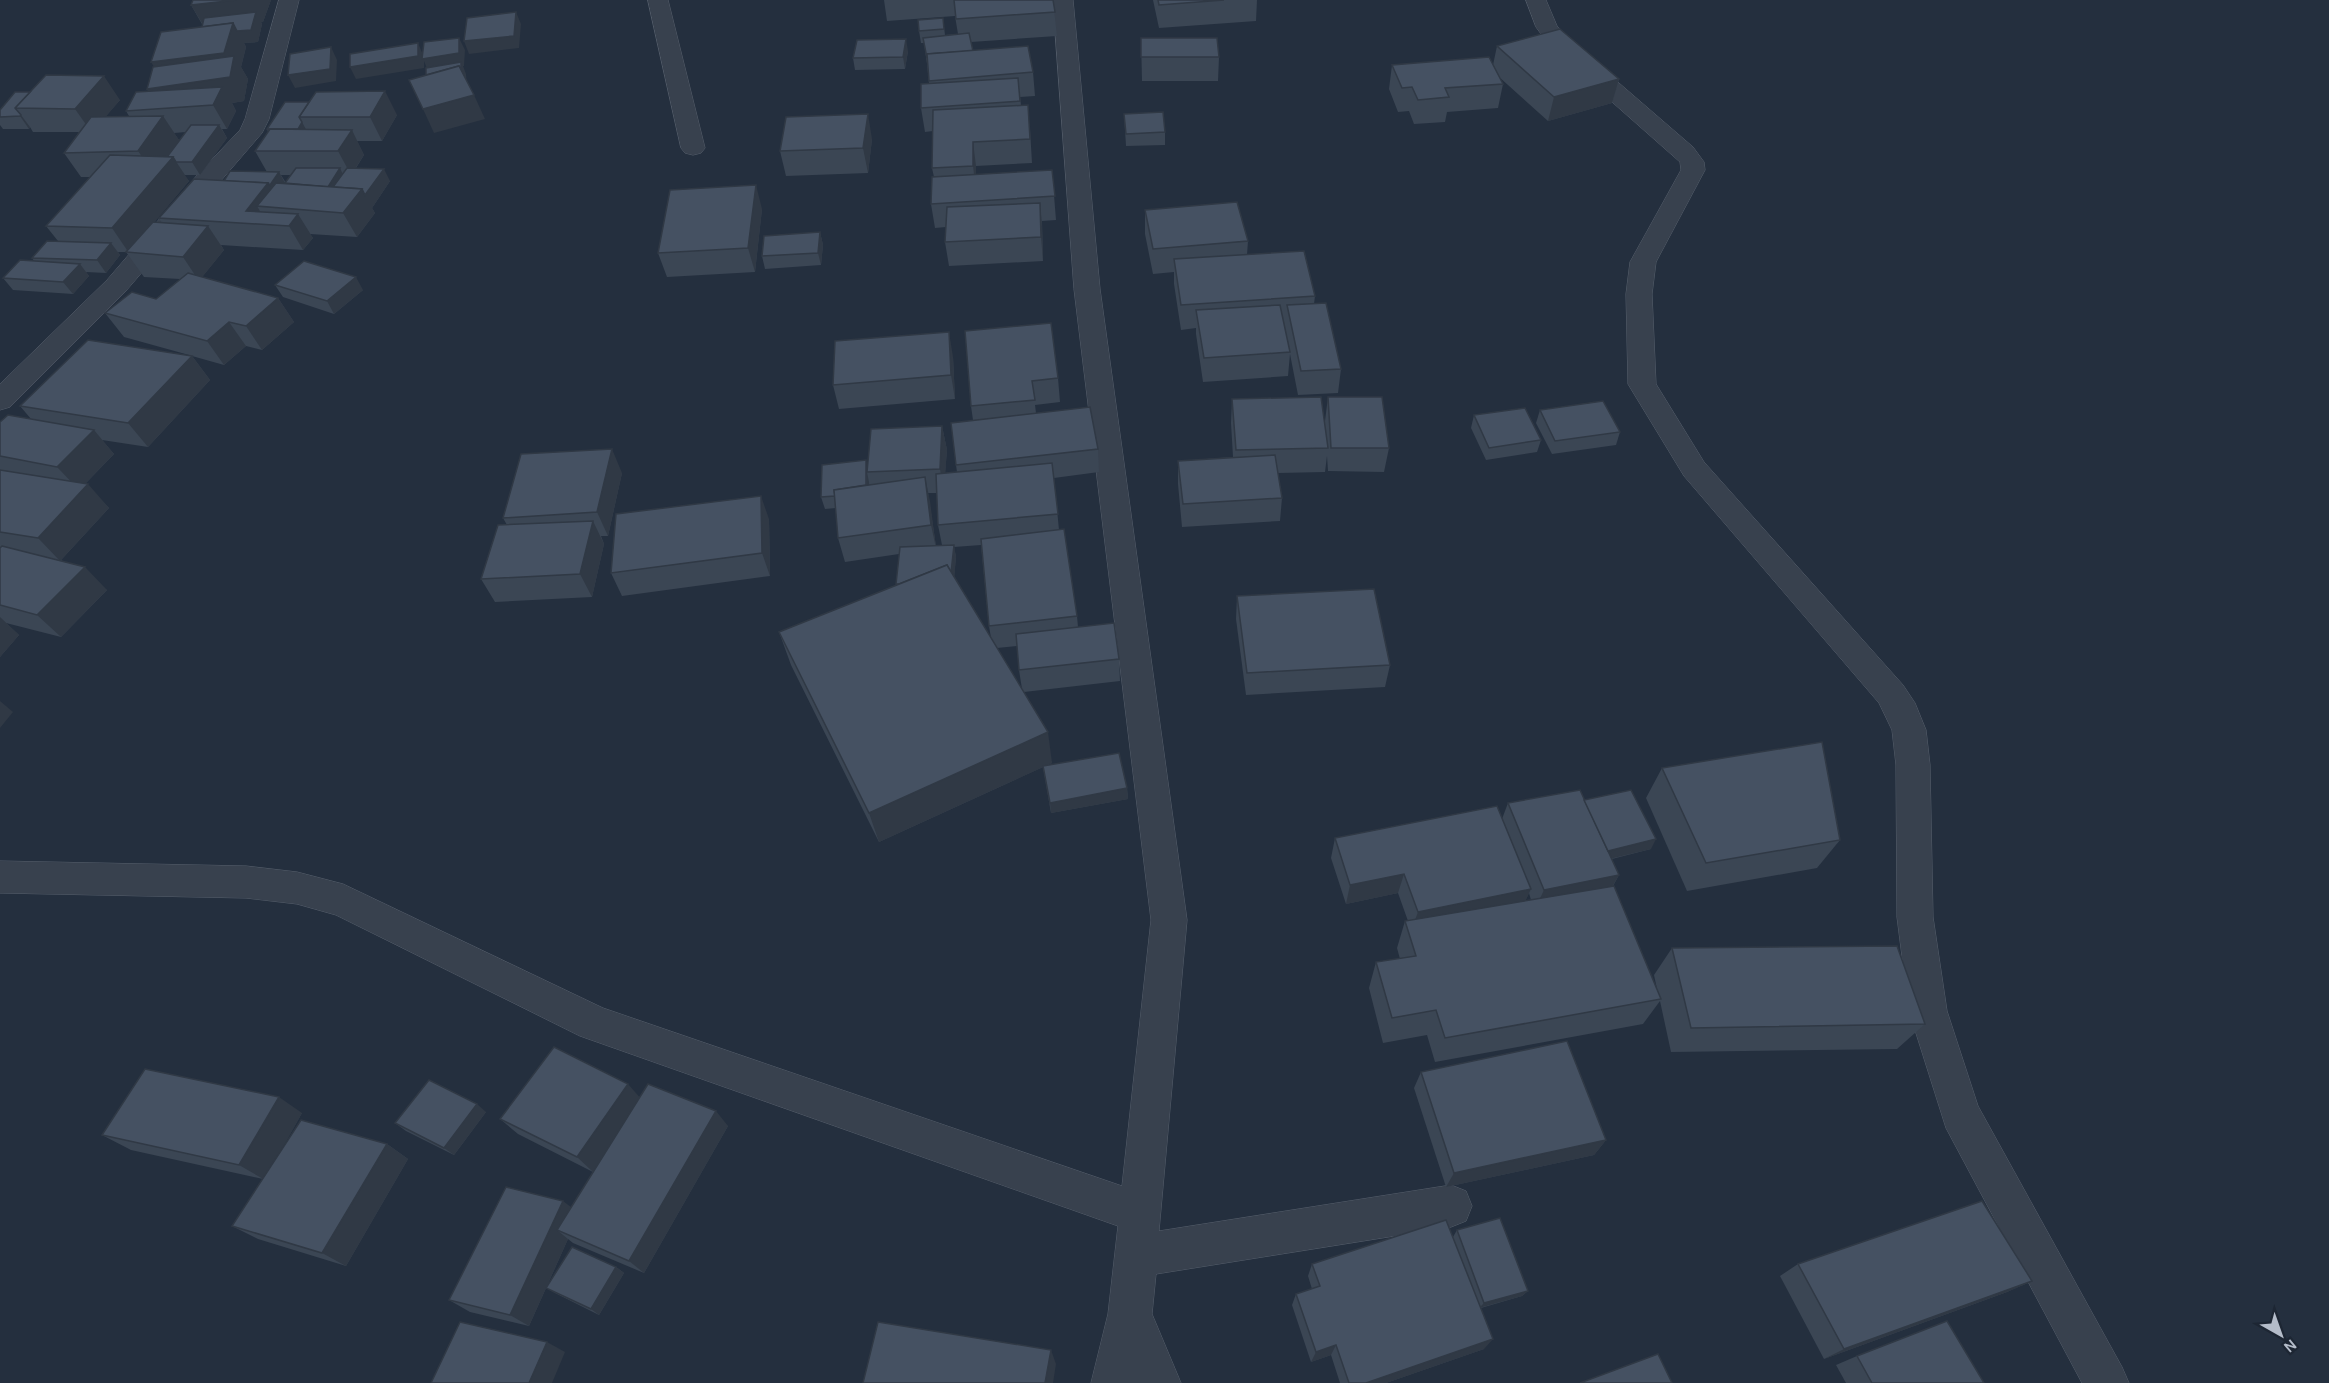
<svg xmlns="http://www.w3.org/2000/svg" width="2329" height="1383" font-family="Karla,sans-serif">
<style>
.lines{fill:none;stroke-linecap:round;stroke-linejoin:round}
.street-casing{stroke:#565f6c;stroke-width:1}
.street{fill:#38414e;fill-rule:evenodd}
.wall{fill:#3b4654;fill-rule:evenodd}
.shaded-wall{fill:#303945}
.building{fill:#455162;stroke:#303945;stroke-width:1.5}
</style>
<rect width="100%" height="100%" fill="#242f3e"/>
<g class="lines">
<defs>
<g id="street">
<path d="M279 0H299L269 119 262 133 125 292 10 407 0 410V384L107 280 199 173 240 130 245 119Z"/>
<path d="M648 0H668L705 148 701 153 693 155 685 153 681 148Z"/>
<path d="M1053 0H1073L1100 289 1187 920 1159 1231 1451 1185 1466 1191 1472 1206 1466 1221 1451 1227 1156 1274 1152 1314 1181 1383H1091L1108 1314 1118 1226 580 1036 336 915 297 904 246 898 0 893V861L246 866 297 872 343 884 603 1008 1122 1186 1151 920 1074 289Z"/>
<path d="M1526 0H1546L1557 26 1568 39 1693 147 1704 162 1705 170 1656 262 1652 294 1656 384 1704 462 1903 685 1915 703 1926 730 1930 765 1933 917 1947 1011 1978 1106 2122 1367 2129 1383H2082L1946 1128 1909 1011 1897 917 1896 765 1892 730 1879 703 1684 476 1628 384 1626 294 1630 262 1681 170 1680 162 1552 49 1536 27Z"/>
</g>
</defs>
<!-- street casing -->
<use href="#street" class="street-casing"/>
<!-- street -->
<use href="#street" class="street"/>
</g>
<!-- wall -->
<g class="wall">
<path d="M193 0H271L263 22H261L262 24 258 42 244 43 246 47 241 67 248 79 244 101 232 103 236 111 227 129H222L227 138 200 175H184L189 181 154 222 162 223 159 218 224 181 267 172 255 151 268 132 267 129 285 102 397 115 382 141H357L364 155 356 168 390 181 372 208 375 213 357 237 310 234 313 238 303 250 221 245 224 250 202 277 278 298 294 322 262 350 246 346 224 365 192 356 210 380 148 447 102 440 114 454 85 484 109 508 61 560 107 590 61 637 6 623 19 635 0 657V422L31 419 20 406 189 355 124 337 105 313 156 299 180 279 144 277 126 252H118L120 255 106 273 86 272 89 276 73 294 13 290 3 278 34 261 32 258 58 241 46 226 90 177H81L64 153 79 132H33L30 127 29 129H3L0 125V110L15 92 120 100 105 117 129 116 126 111 148 91 147 89 202 27V24L191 5ZM186 132 168 155 179 140 174 133ZM281 175H291L286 183Z"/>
<path d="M884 0H1053L1057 36 971 42 973 51 1033 72 1035 96 1020 97 1021 105 1030 129 1032 163 976 166V175L1052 170 1056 220 1042 221 1043 261 949 266 945 242 946 227 935 228 931 204 934 177 932 168 933 131 925 132 921 108 929 83 927 64 924 43H921L919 31 943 18 945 35 958 34 955 16 887 21Z"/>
<path d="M1153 0H1257L1256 21 1159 28Z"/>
<path d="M1141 38 1219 57 1218 81H1142Z"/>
<path d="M1497 46 1619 79 1612 103 1548 121 1498 76 1503 84 1498 108 1447 112 1445 122 1414 124 1409 111 1398 112 1389 89 1392 65H1493Z"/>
<path d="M908 51 905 69 855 70 853 58Z"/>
<path d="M1124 114 1165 132V145L1126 146Z"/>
<path d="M872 139 868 173 786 176 780 151Z"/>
<path d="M762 209 755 272 667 277 658 253Z"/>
<path d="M1145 210 1248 241 1247 255 1315 296 1314 304 1341 369 1338 393 1298 395 1290 354 1288 376 1203 382 1196 334V328L1181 330 1174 284V272L1153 274 1145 234Z"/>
<path d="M820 232 823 245 821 265 765 269 762 256Z"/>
<path d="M275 285 363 290 334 314 283 297Z"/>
<path d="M965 331 1058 378 1060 402 1035 405 1036 413 1098 449 1099 472 1054 478 1059 530 1077 616 1078 627 1119 659 1120 681 1024 692 1052 763 1048 765 1127 788 1128 799 1051 813 1043 767 879 842 791 665 779 632 896 585 899 554 845 562 838 538 836 508 825 509 821 497 867 466 942 426 947 450 945 473 957 472 956 465 973 420 971 406ZM928 493H937L938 525 942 545 936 546ZM981 545 989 626 991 638 954 577 956 557 954 547ZM1017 646 1019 670 1022 689 997 648Z"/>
<path d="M953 357 955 399 839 409 833 385Z"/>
<path d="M1328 397 1389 448 1384 472 1328 471 1327 456 1325 472 1278 473 1282 498 1280 521 1182 527 1178 484V461L1233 457 1231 423 1232 399 1325 421Z"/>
<path d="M1540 410 1620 432 1616 445 1552 454 1536 423Z"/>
<path d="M1474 415 1541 440 1537 452 1486 460 1471 428Z"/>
<path d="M622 473 608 536H601L604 544 592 597 495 602 481 579 507 525 503 518Z"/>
<path d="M769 519 770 576 622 596 611 573Z"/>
<path d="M1237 596 1390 665 1385 687 1246 695 1236 619Z"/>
<path d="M1662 768 1840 840 1817 868 1687 891 1646 798Z"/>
<path d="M1584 800 1651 849 1612 859 1619 875 1613 886 1657 989 1654 975 1672 948 1925 1024 1897 1049 1671 1052 1660 1001 1643 1024 1435 1062 1427 1035 1383 1043 1369 988 1376 962 1400 959 1397 948 1405 921H1408L1398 893 1346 904 1331 858 1335 838 1502 819 1508 803ZM1529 893 1531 900 1525 901Z"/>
<path d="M1421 1072 1606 1140 1594 1155 1446 1187 1414 1088Z"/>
<path d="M640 1097 728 1126 644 1273 573 1243 568 1239 529 1326 470 1312 449 1300 571 1207 593 1172 518 1134 500 1119Z"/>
<path d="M486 1112 454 1155 406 1131 395 1123Z"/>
<path d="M302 1113 281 1150 387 1144 408 1159 346 1266 258 1239 232 1226 263 1179 131 1150 102 1135Z"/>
<path d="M1457 1230 1528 1291 1522 1296 1481 1308 1484 1349 1386 1383H1340L1331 1355 1311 1362 1292 1305 1296 1294 1312 1289 1308 1276 1312 1264 1453 1237Z"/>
<path d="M1798 1264 2032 1281 2007 1292 1824 1359 1780 1276Z"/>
<path d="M616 1267 624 1273 599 1315 555 1293 546 1288Z"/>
<path d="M1857 1356 1984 1383H1846L1836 1365Z"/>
</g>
<!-- shaded-wall -->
<g class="shaded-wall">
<path d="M236 0H271L263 22H261L262 24 258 42 244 43 246 47 241 67 248 79 244 101 232 103 236 111 227 129 213 105 159 109 147 89 166 86 151 62 205 28 191 5Z"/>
<path d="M516 12 521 24 519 48 469 54 464 41Z"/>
<path d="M459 38 465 50 464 66H463L466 74 467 87 428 71 424 61V68L356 79 350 67 418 43 423 55Z"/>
<path d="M906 39 908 51 905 69 903 57Z"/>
<path d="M331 47 337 60 336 81 295 88 288 75Z"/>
<path d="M104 76 120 100 92 133 75 109Z"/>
<path d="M1619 79 1612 103 1548 121 1554 97Z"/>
<path d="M385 91 397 115 382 141 370 117Z"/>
<path d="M474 95 485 119 434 133 423 109Z"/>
<path d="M868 114 872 139 868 173 863 148Z"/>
<path d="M21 115 30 127 29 129 20 116Z"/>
<path d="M163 116 179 140 155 175 138 151Z"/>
<path d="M302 122 309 135 298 129Z"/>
<path d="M219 125 227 138 200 175 192 162Z"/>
<path d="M352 130 364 155 351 175 338 151Z"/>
<path d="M973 142 976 166V190L973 166Z"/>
<path d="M173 157 189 181 129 253 112 228Z"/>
<path d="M340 168 346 181 337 195 326 189Z"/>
<path d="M384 169 390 181 372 208 375 213 357 237 343 213 362 189Z"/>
<path d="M279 172 286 185 257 206 268 225 246 211 268 183Z"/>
<path d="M756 185 762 209 755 272 748 248Z"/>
<path d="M1040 203 1042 227 1043 261 1041 237Z"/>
<path d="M298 214 313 238 303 250 289 226Z"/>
<path d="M208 226 224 250 199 281 183 257Z"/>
<path d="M820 232 823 245 821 265 818 253Z"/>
<path d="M111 243 120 255 106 273 97 260Z"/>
<path d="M80 264 89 276 73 294 63 282Z"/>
<path d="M356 277 363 290 334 314 327 301Z"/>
<path d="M278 298 294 322 262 350 246 326Z"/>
<path d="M229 322 246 346 224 365 207 341Z"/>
<path d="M949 332 953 357 955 399 951 375Z"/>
<path d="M192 356 210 380 148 447 128 423Z"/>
<path d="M942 426 947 450 944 492 940 469Z"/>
<path d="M94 430 114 454 79 490 57 467Z"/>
<path d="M612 449 622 473 608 536 597 512Z"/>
<path d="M866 460 869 472H867L869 482 870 504 867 492Z"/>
<path d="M925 477 930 501 936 548 931 525Z"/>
<path d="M88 484 109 508 60 561 38 538Z"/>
<path d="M761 496 769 519 770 576 762 553Z"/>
<path d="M593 521 604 544 592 597 580 574Z"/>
<path d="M954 545 956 557 953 594 951 583Z"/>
<path d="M85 567 107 590 61 637 37 615Z"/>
<path d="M0 617 19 635 0 657Z"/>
<path d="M0 701 13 712 0 728Z"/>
<path d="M1048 732 1052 763 879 842 869 813Z"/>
<path d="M1127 788 1128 799 1051 813 1050 803Z"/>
<path d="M1656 839 1651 849 1601 861 1607 851Z"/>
<path d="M1404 874 1398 893 1346 904 1350 885Z"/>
<path d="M1619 875 1608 894 1535 909 1544 890Z"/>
<path d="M1531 889 1522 908 1411 931 1418 912Z"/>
<path d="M628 1084 642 1100 593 1172 577 1157Z"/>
<path d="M279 1097 302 1113 265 1180 239 1165Z"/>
<path d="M477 1104 486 1112 454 1155 444 1148Z"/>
<path d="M716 1111 728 1126 644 1273 629 1261Z"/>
<path d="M1606 1140 1594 1155 1446 1187 1454 1173Z"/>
<path d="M387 1144 408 1159 346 1266 322 1253Z"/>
<path d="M563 1201 580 1214 557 1230 568 1239 529 1326 510 1315Z"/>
<path d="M616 1267 624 1273 599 1315 591 1309Z"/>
<path d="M2032 1281 2007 1292 1824 1359 1844 1349Z"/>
<path d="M1528 1291 1522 1296 1479 1308 1484 1303Z"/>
<path d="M1493 1339 1484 1349 1386 1383H1366Z"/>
<path d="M547 1342 565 1352 552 1383H529Z"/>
<path d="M1336 1345 1331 1355 1311 1362 1316 1352Z"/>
<path d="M1051 1350 1056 1364 1053 1383H1045Z"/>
</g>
<!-- building -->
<g class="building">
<path d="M193 0H236L191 5Z"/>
<path d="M954 0H1053L1055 12 956 19Z"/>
<path d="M1158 0H1224L1159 5Z"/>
<path d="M256 12 251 30 237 31 233 23 202 27 204 18Z"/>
<path d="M516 12 514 36 464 41 467 18Z"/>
<path d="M943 18 944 29 919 31 918 20Z"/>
<path d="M233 23 224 53 151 62 161 32Z"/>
<path d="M1560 29 1619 79 1554 97 1497 46Z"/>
<path d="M969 33 973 51 927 54V58L923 38Z"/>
<path d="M459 38V53L422 59 424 42Z"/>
<path d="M1141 38H1217L1219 57H1141Z"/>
<path d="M906 39 903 57 853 58 857 40Z"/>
<path d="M418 43V56L350 67V54Z"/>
<path d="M1028 46 1033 72 929 81 927 54Z"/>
<path d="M331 47 330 69 288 75 290 54Z"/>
<path d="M234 56 230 77 147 89 153 67Z"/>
<path d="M1489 57 1503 84 1445 88 1449 97 1418 100 1412 87 1402 88 1392 65Z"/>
<path d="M461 62V70L459 66 426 75V68Z"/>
<path d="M459 66 474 95 423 109 409 80Z"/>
<path d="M46 75 104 76 75 109 15 108Z"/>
<path d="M1018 78 1020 101 921 108V84Z"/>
<path d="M222 87 213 105 126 111 136 92Z"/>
<path d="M385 91 370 117H299L316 92Z"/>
<path d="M15 92H30L15 108 21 115 20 116 0 117V110Z"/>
<path d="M285 102H309L299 117 302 122 298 129H267Z"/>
<path d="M1028 105 1030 139 973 142V166L932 168 933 110Z"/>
<path d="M1163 112 1165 132 1126 134 1124 114Z"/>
<path d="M868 114 863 148 780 151 786 117Z"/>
<path d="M163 116 138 151 64 153 91 117Z"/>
<path d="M191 125H219L192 162H176L173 157H167Z"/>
<path d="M270 129 352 130 338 151H255Z"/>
<path d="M110 155 173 157 112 228 46 226Z"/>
<path d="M296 168H340L328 187 285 183Z"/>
<path d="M347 168 384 169 365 195 362 189 333 187Z"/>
<path d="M1052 170 1055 196 931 204 932 177Z"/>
<path d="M230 171 279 172 270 185 268 183 224 181Z"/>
<path d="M194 179 268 183 246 211 298 214 289 226 159 218Z"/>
<path d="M276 183 362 189 343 213 257 206Z"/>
<path d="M756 185 748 248 658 253 670 190Z"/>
<path d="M1237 202 1248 241 1153 249 1145 210Z"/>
<path d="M1040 203 1041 237 945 242 947 207Z"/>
<path d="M153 222 208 226 183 257 126 252Z"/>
<path d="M820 232 818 253 762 256 764 236Z"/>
<path d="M47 241 111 243 97 260 32 258Z"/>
<path d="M1304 251 1315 296 1181 305 1174 259Z"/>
<path d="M20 260 80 264 63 282 3 278Z"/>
<path d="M304 261 356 277 327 301 275 285Z"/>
<path d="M188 273 278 298 246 326 229 322 207 341 105 313 132 292 156 299Z"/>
<path d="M1326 303 1341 369 1301 371 1287 305Z"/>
<path d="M1280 305 1290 352 1204 358 1196 310Z"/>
<path d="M1051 323 1058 378 1032 381 1035 400 971 406 965 331Z"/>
<path d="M949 332 951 375 833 385 835 341Z"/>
<path d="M88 340 192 356 128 423 20 406Z"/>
<path d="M1321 397 1328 448 1236 450 1232 399Z"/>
<path d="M1328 397H1382L1389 448H1331Z"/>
<path d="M1603 401 1620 432 1555 441 1540 410Z"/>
<path d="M1090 407 1098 449 956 465 951 423Z"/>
<path d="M1525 408 1541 440 1489 448 1474 415Z"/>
<path d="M8 415 94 430 57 467 0 456V422Z"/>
<path d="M942 426 940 469 867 472 871 429Z"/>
<path d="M612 449 597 512 503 518 521 454Z"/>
<path d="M1275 455 1282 498 1183 504 1178 461Z"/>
<path d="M866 460V485L834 490 835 496 821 497 822 465Z"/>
<path d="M1052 463 1058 514 938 525 936 474Z"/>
<path d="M0 470 88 484 38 538 0 532Z"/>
<path d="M925 477 931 525 838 538 834 490Z"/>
<path d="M761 496 762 553 611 573 616 514Z"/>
<path d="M593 521 580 574 481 579 498 525Z"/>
<path d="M1064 529 1077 616 989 626 981 539Z"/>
<path d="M954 545 951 573 947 565 899 584H896L900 547Z"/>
<path d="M2 546 85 567 37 615 0 605V548Z"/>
<path d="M947 565 1048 732 869 813 779 632Z"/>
<path d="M1374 589 1390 665 1247 673 1237 596Z"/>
<path d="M1114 623 1119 659 1019 670 1016 634Z"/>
<path d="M1822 742 1840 840 1706 863 1662 768Z"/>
<path d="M1119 753 1127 788 1050 803 1043 766Z"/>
<path d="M1580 790 1619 875 1544 890 1508 803Z"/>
<path d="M1631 790 1656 839 1608 851 1584 800Z"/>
<path d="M1497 806 1531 889 1418 912 1404 874 1350 885 1335 838Z"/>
<path d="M1614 886 1661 999 1445 1038 1436 1010 1392 1018 1376 962 1416 956 1405 921Z"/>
<path d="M1897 946 1925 1024 1691 1028 1672 948Z"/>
<path d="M1567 1041 1606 1140 1454 1173 1421 1072Z"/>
<path d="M554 1047 628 1084 577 1157 500 1119Z"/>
<path d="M145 1069 279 1097 239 1165 102 1135Z"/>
<path d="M429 1080 477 1104 444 1148 395 1123Z"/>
<path d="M648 1084 716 1111 629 1261 557 1230Z"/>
<path d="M301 1120 387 1144 322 1253 232 1226Z"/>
<path d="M506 1187 563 1201 510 1315 449 1300Z"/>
<path d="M1982 1201 2032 1281 1844 1349 1798 1264Z"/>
<path d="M1500 1218 1528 1291 1484 1303 1457 1230Z"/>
<path d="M1446 1220 1493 1339 1366 1383H1349L1336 1345 1316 1352 1296 1294 1320 1286 1312 1264Z"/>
<path d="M572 1247 616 1267 591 1309 546 1288Z"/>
<path d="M1947 1321 1984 1383H1872L1857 1356Z"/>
<path d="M460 1322 547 1342 529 1383H431Z"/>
<path d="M878 1322 1051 1350 1045 1383H863Z"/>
<path d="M1658 1354 1672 1383H1580Z"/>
</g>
<!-- north arrow -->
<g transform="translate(2281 1335) rotate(140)" stroke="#1d2633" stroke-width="4.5" paint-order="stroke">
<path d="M0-4.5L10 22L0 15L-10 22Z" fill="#b4bcc9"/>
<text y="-9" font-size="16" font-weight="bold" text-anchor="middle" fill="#b4bcc9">N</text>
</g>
</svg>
